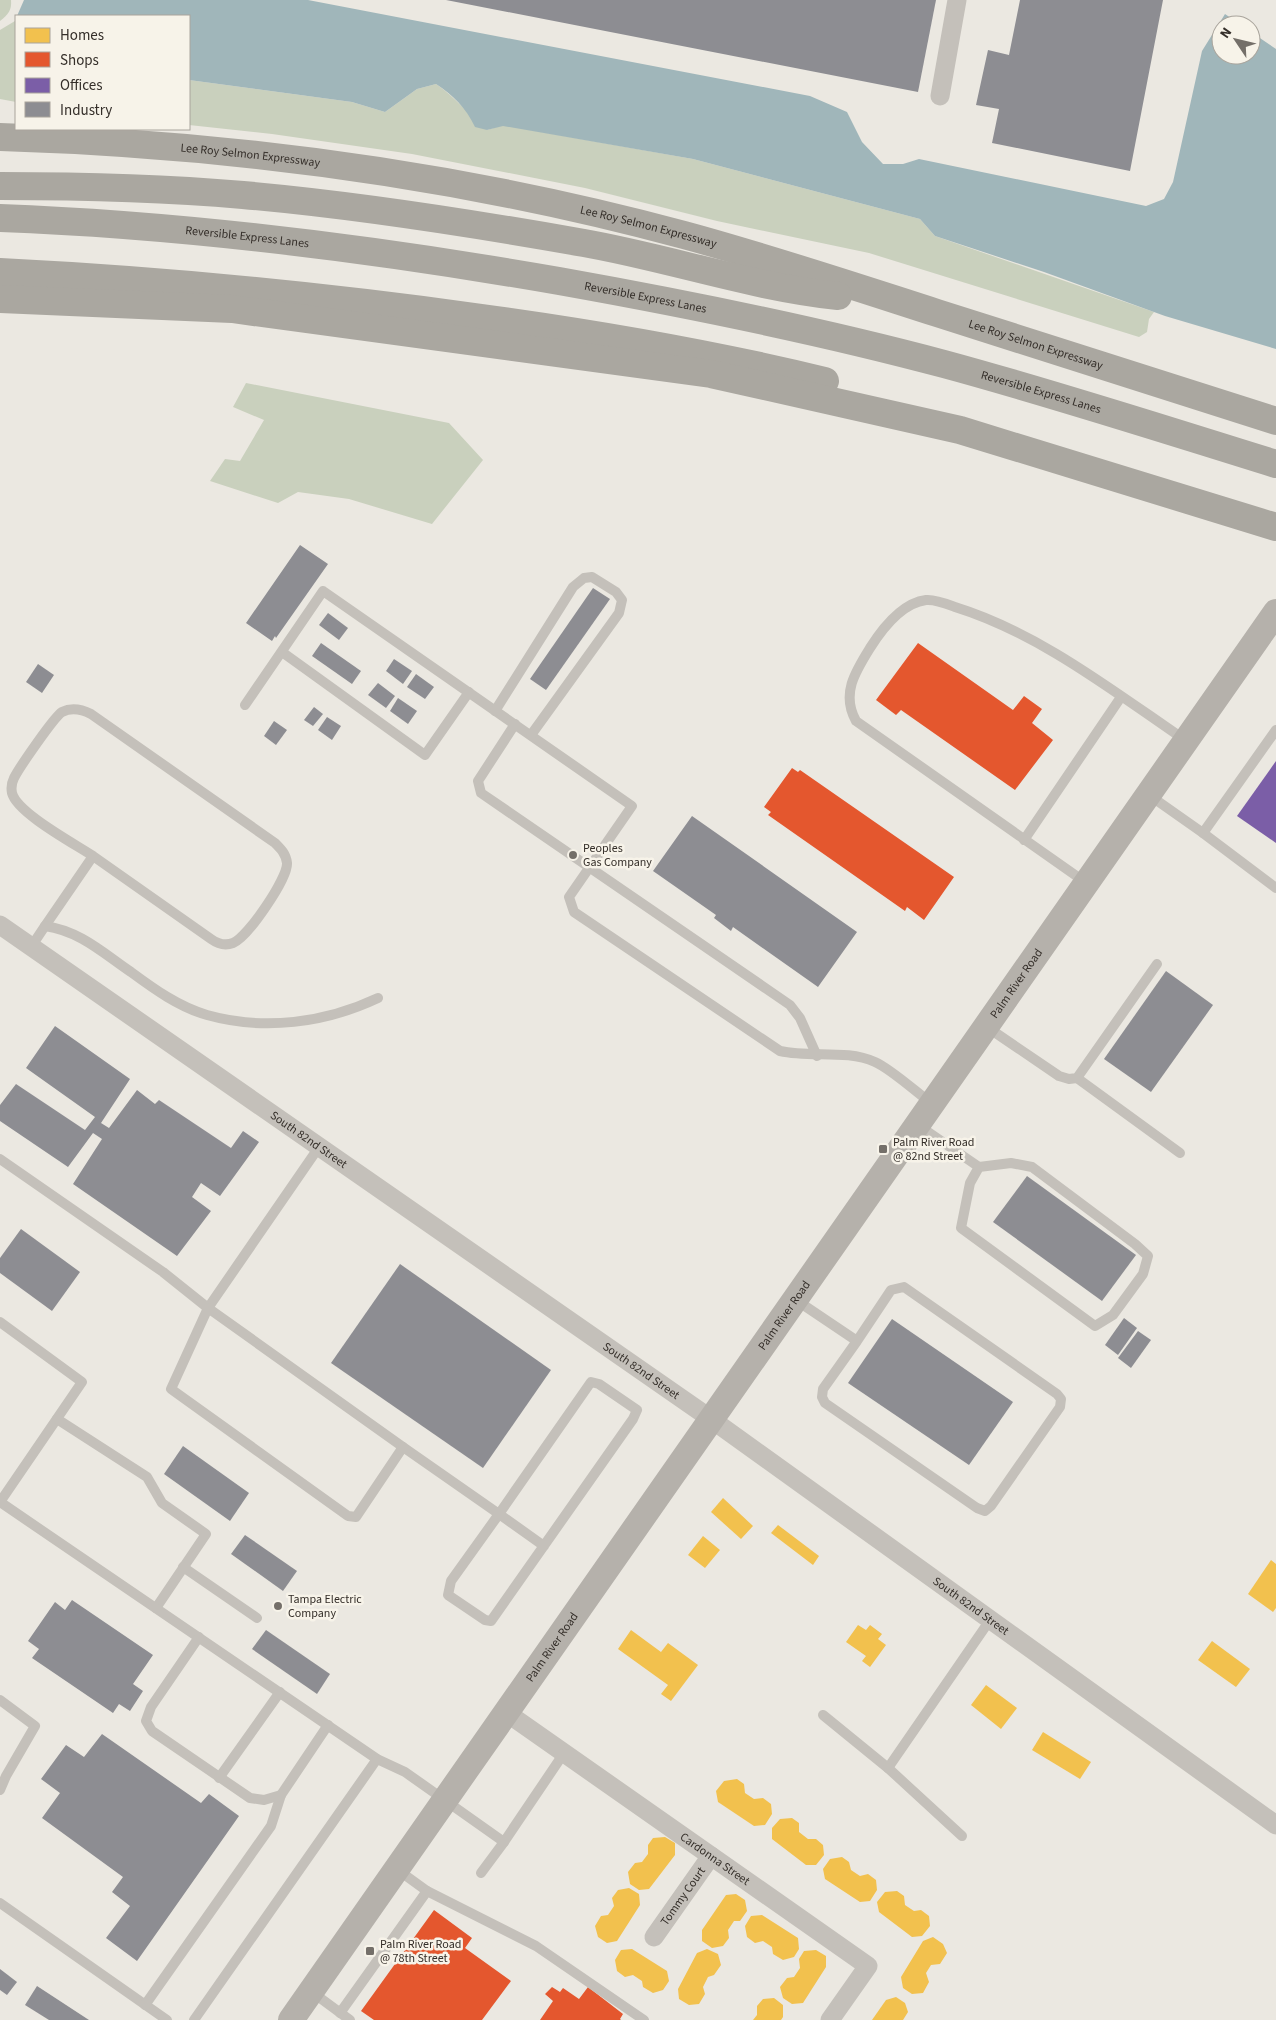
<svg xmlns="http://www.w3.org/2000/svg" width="1276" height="2020" font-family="'Source Sans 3',sans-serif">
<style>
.green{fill:#c9d0bd}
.water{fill:#a0b6ba}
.homes{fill:#f2c14e}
.shops{fill:#e4572e}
.offices{fill:#7b5ea7}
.industry{fill:#8d8d92}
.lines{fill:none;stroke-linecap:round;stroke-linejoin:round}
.lane{stroke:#c4c0ba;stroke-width:10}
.street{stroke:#c4c0ba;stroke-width:19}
.secondary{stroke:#b5b1ab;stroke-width:26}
.highway{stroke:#aaa7a0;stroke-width:28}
.poi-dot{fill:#746f69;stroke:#f7f3e9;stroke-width:2}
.labels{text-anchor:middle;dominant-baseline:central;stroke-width:5;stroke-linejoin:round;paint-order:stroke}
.street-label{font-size:12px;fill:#342e29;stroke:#f7f3e9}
.poi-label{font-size:12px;fill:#342e29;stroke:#f7f3e9;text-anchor:start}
</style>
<rect width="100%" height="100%" fill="#ebe8e1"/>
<!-- green -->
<g class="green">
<path d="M0 0H11C12 10 8 15 0 21Z"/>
<path d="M15 21 16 27V102L0 99V30Z"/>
<path d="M189 80 352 102 385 112 417 89 436 84C455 97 469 115 487 130L503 125 693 159 920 219 935 236 1154 312 1149 319 1147 332 1139 337 869 253 717 221 585 188 412 154 272 134 189 125Z"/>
<path d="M246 383 449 423 483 460 432 524 349 499 298 492 278 503 210 481 225 459 240 461 264 420 233 407Z"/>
</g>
<!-- water -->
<path class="water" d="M24 0H308L810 96 847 112 862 142 883 164H903L919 159 1146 206 1164 199 1173 182 1202 51 1225 14 1241 25H1221V55H1251V32L1276 49V349L1165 316 1044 272 935 236 920 219 693 159 503 126 487 130 475 127C466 108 453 95 436 84L417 89 385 112 352 102 189 80V16H17Z"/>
<!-- homes -->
<g class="homes">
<path d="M723 1498 753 1526 741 1539 711 1512Z"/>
<path d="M778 1525 819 1556 813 1565 771 1533Z"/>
<path d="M703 1536 720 1550 705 1568 688 1555Z"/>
<path d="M1271 1560 1276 1564V1608L1273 1612 1248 1594Z"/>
<path d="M858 1625 866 1630 870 1625 882 1634 878 1639 886 1645 870 1667 862 1661 866 1656 846 1642Z"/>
<path d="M631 1630 661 1652 668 1643 698 1665 671 1701 661 1694 668 1685 618 1649Z"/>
<path d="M1212 1641 1250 1669 1236 1687 1198 1660Z"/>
<path d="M986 1685 1017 1708 1001 1729 971 1705Z"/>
<path d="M1043 1732 1091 1762 1080 1779 1032 1750Z"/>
<path d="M737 1779 744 1784 745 1793 754 1799 763 1798 771 1804 772 1814 765 1825 754 1826 718 1802 716 1791 724 1781Z"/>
<path d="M792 1818 799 1823V1832L808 1839H816L823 1845 824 1855 816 1865H806L772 1839V1828L780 1819Z"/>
<path d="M665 1837 675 1843V1855L649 1889 639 1890 630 1884 628 1872 635 1863 642 1862 648 1854V1845L653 1838Z"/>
<path d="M842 1857 849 1862 851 1870 860 1876 868 1874 876 1880 877 1890 870 1901 860 1902 825 1879 823 1869 830 1859Z"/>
<path d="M629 1888 639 1894 640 1905 617 1941 607 1943 598 1937 595 1926 601 1916 608 1915 614 1906 612 1898 618 1890Z"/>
<path d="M897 1891 904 1896 905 1905 914 1911 921 1910 929 1916 930 1926 922 1936 912 1937 879 1912 877 1902 885 1892Z"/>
<path d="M736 1894 745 1900 747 1911 740 1921H734L728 1930 729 1938 723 1946 712 1948 702 1941V1930L726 1895Z"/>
<path d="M762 1915 798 1938 799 1949 794 1957 783 1960 773 1954 772 1947 763 1941 755 1943 747 1937 745 1926 751 1916Z"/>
<path d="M933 1937 943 1944 947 1953 940 1964 931 1965 926 1973 929 1982 923 1993 912 1994 903 1988 901 1977 923 1941Z"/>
<path d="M632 1949 667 1971 669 1981 663 1990 653 1993 643 1987 642 1981 633 1975 625 1977 617 1971 615 1960 621 1950Z"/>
<path d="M707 1949 718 1954 721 1965 714 1975 708 1977 703 1987 705 1994 699 2004 689 2005 679 1999 678 1989 697 1953Z"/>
<path d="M816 1950 826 1956V1967L803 2003 792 2004 783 1998 780 1987 787 1978 794 1977 800 1968 799 1959 804 1951Z"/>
<path d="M896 1997 905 2003 908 2012 903 2020H872L886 2000Z"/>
<path d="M774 1998 783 2005V2017L781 2020H753L757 2015V2006L763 1999Z"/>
</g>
<!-- shops -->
<g class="shops">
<path d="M918 643 1013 710 1024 696 1042 709 1032 723 1053 740 1015 790 901 710 896 715 876 700Z"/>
<path d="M792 768 798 772 800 770 954 877 924 920 907 907 905 911 768 815 771 812 764 807Z"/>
<path d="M434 1910 472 1938 465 1948 511 1981 482 2020H374L361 2011Z"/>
<path d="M552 1987 560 1992 563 1988 579 1999 588 1987 623 2014 620 2019 621 2020H540L553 2001 545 1994Z"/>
</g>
<!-- offices -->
<path class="offices" d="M1276 761V843L1237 816Z"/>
<!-- industry -->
<g class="industry">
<path d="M446 0H936L918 92Z"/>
<path d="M1020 0H1163L1130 171 992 143 999 109 976 105 988 50 1009 55Z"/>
<path d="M300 545 328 564 276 638 275 636 272 641 246 623Z"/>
<path d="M593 588 610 599 546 690 530 679Z"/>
<path d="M328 613 348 628 339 640 319 625Z"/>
<path d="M321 643 361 671 352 684 312 656Z"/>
<path d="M394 659 412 671 403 684 386 671Z"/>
<path d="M38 664 54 675 42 693 26 682Z"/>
<path d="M416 674 434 687 425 699 407 687Z"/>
<path d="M378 683 395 696 386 708 368 695Z"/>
<path d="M398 698 417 711 408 724 390 711Z"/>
<path d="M314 707 323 714 313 726 304 720Z"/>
<path d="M327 717 341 726 332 740 318 730Z"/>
<path d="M274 721 287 730 276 745 264 736Z"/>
<path d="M692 816 857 932 818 987 733 927 731 931 714 918 716 915 653 871Z"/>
<path d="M1166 971 1213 1005 1151 1092 1104 1059Z"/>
<path d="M55 1026 130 1079 101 1123 109 1128 137 1090 155 1104 159 1100 231 1148 243 1131 259 1142 220 1196 201 1183 192 1197 211 1211 177 1256 73 1184 102 1139 93 1133 68 1167 0 1121V1105L16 1084 85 1130 95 1117 26 1068Z"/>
<path d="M1027 1176 1136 1255 1102 1301 993 1222Z"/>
<path d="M21 1229 80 1272 52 1311 0 1273V1258Z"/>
<path d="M400 1264 551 1370 483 1468 331 1363Z"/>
<path d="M1124 1318 1137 1328 1118 1355 1105 1345Z"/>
<path d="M892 1319 1013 1402 969 1465 848 1383Z"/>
<path d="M1138 1331 1151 1340 1131 1368 1118 1358Z"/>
<path d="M183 1446 249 1493 230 1521 164 1474Z"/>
<path d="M245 1535 297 1571 283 1591 231 1554Z"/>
<path d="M72 1600 153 1655 133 1684 143 1691 130 1711 119 1704 113 1713 32 1658 39 1649 28 1641 55 1602 65 1610Z"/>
<path d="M266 1630 330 1674 317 1694 252 1649Z"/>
<path d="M102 1734 201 1803 209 1794 239 1816 137 1961 106 1938 130 1906 112 1892 123 1877 42 1818 60 1793 41 1779 66 1745 84 1757Z"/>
<path d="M0 1969 17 1982 7 1995 0 1990Z"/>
<path d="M37 1986 89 2020H49L25 2005Z"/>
</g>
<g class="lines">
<!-- lane -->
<g class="lane">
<path d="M282 652 425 755 469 692"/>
<path d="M245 705 323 591 632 806 569 897 574 912 780 1051C811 1058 846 1049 875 1062 891 1069 916 1092 931 1103"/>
<path d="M495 711 573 587 584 578 592 577 616 592 622 600 619 613 531 735"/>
<path d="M515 724 478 781 481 793 790 1005 800 1018 817 1056"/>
<path d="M1149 795 1203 833 1276 730"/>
<path d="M1203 833 1276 888"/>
<path d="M1024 840 1121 697"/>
<path d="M1085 882 856 721C841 694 855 672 870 648 882 629 902 603 926 600 935 599 947 604 955 607 1039 633 1113 691 1185 740"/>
<path d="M45 926 93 856 211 939C218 944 225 946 233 943 248 937 288 878 287 863 286 854 281 849 275 843L91 714C81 709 72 707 62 712 54 717 19 768 14 778 12 782 11 788 12 793 17 813 75 844 93 856"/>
<path d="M31 947 45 926C80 931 103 953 131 972 154 989 179 1007 207 1015 264 1031 325 1023 378 998"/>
<path d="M987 1027 1059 1076 1069 1079 1077 1078 1157 964"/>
<path d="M1077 1078 1180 1153"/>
<path d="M918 1125 979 1167"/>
<path d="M0 1159 163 1272 208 1308 319 1147"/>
<path d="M1011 1163 1032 1167 1135 1244 1148 1256 1143 1274 1113 1315 1095 1326 961 1228 970 1183 979 1167Z"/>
<path d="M796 1300 857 1341 823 1389 822 1397 825 1403 977 1508 985 1511 991 1506 1060 1407 1061 1399 1057 1394 904 1287 891 1290 857 1341"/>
<path d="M208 1308 403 1447 356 1517 348 1516 171 1389Z"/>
<path d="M0 1322 82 1382 0 1502"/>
<path d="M57 1419 147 1477 162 1503 206 1534 156 1608"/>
<path d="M403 1447 499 1514 591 1382 599 1384 637 1410 633 1419 491 1621 485 1620 448 1595 451 1581 499 1514 544 1546"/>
<path d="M0 1502 377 1759 405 1772 504 1842 564 1753"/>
<path d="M183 1567 257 1618"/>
<path d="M199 1637 151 1707 146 1721 152 1731 250 1798 264 1800 281 1795"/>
<path d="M0 1700 35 1726 6 1776 0 1790"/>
<path d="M823 1715 888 1768 990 1620"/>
<path d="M888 1768 962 1836"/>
<path d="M219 1778 280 1692"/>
<path d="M398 1870 427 1891 536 1946 644 2020"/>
<path d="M481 1873 504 1842"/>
<path d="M0 1903 167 2020"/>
<path d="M312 1992 350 2020"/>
<path d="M145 2005 271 1826 281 1795 328 1725"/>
<path d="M340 2013 427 1891"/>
<path d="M194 2020 377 1759"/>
</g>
<!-- street -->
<g class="street">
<path d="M940 96 957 0"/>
<path id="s1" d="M0 925 711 1419 1276 1825"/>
<path id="s2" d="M507 1713 868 1966 830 2020"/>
<path id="s3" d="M654 1937 711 1856"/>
</g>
<!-- secondary -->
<path class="secondary" id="s4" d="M291 2020 1276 612"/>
<!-- highway -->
<g class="highway">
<path id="s5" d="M0 137C230 144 462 175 684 235 769 258 853 286 937 313 1050 349 1163 385 1276 421"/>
<path d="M0 186C81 186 162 188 243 195 357 205 471 223 584 243 669 258 752 287 838 296"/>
<path id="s6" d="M0 218C188 225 375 249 559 281 688 304 817 330 944 364 1055 394 1166 430 1276 464"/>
<path d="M0 272C159 280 317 295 475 317 593 333 710 353 825 381"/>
<path d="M0 299 232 309 711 374 960 430 1276 527"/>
</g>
</g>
<!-- markers -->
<g class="poi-dot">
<circle cx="573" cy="855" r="5"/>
<rect x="878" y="1144" width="10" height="10" rx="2.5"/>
<circle cx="278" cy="1606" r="5"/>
<rect x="365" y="1946" width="10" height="10" rx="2.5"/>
</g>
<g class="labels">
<!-- street labels -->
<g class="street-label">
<text stroke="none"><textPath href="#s5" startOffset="251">Lee Roy Selmon Expressway</textPath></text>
<text stroke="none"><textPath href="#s5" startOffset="656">Lee Roy Selmon Expressway</textPath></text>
<text stroke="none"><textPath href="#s6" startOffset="248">Reversible Express Lanes</textPath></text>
<text stroke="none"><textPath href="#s6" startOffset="651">Reversible Express Lanes</textPath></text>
<text stroke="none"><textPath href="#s5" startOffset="1061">Lee Roy Selmon Expressway</textPath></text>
<text stroke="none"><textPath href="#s6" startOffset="1058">Reversible Express Lanes</textPath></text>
<text stroke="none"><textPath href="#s4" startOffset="1265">Palm River Road</textPath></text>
<text stroke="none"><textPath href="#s1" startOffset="376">South 82nd Street</textPath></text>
<text stroke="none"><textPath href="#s4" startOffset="860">Palm River Road</textPath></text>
<text stroke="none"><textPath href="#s1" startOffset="781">South 82nd Street</textPath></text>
<text stroke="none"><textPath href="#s1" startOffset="1186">South 82nd Street</textPath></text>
<text stroke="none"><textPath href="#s4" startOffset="455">Palm River Road</textPath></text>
<text stroke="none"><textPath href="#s2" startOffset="254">Cardonna Street</textPath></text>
<text stroke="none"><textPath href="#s3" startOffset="50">Tommy Court</textPath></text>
</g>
<!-- poi labels -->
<g class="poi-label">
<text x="583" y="848">Peoples<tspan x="583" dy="14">Gas Company</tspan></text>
<text x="893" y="1142">Palm River Road<tspan x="893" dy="14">@ 82nd Street</tspan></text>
<text x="288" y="1599">Tampa Electric<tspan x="288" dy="14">Company</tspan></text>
<text x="380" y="1944">Palm River Road<tspan x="380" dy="14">@ 78th Street</tspan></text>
</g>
</g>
<!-- legend -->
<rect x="15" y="15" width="175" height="115" fill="#f7f3e9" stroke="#a9a49c"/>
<rect x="25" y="28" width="25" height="15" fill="#f2c14e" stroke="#a9a49c"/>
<text x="60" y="40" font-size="15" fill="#342e29">Homes</text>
<rect x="25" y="52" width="25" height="15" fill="#e4572e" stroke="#a9a49c"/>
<text x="60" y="65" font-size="15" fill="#342e29">Shops</text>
<rect x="25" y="78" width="25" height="15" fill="#7b5ea7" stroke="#a9a49c"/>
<text x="60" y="90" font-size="15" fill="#342e29">Offices</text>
<rect x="25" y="102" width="25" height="15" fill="#8d8d92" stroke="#a9a49c"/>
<text x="60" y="115" font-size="15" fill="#342e29">Industry</text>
<!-- north arrow -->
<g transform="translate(1236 40) rotate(305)"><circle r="24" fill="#f7f3e9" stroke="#a9a49c"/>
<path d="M0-4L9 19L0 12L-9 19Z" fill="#746f69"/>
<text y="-8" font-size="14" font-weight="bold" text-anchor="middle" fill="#342e29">N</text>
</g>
</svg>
